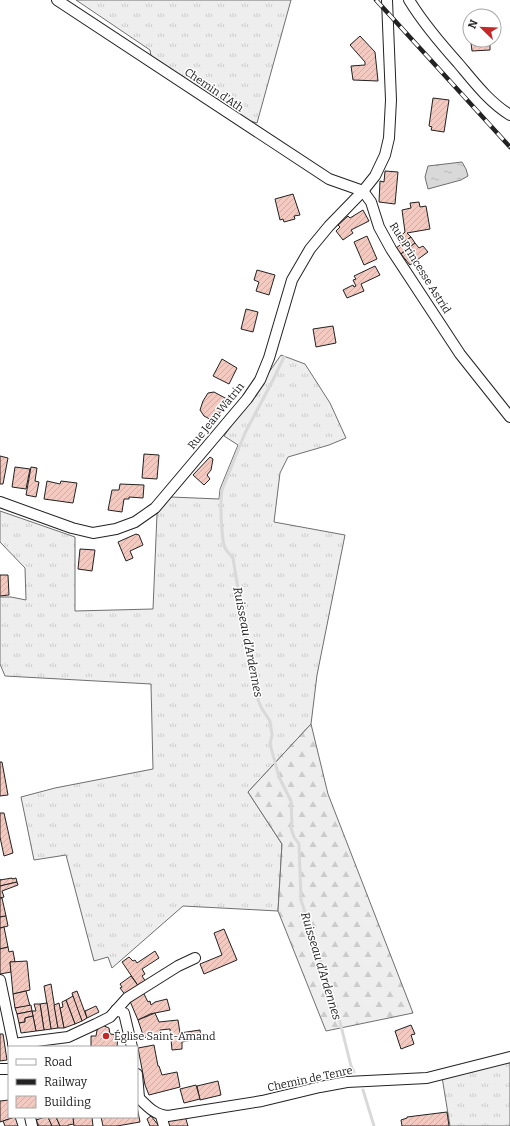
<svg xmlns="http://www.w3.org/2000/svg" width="510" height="1126" font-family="Bitter,serif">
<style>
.grass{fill:url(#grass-tufts);stroke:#6f6f6f}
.forest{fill:url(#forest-firs);stroke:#6f6f6f}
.water{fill:url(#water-ripples);stroke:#6f6f6f}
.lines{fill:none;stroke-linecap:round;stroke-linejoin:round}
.stream{stroke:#d9d9d9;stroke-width:3}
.building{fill:url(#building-hatch);stroke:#222}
.minor-casing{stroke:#222;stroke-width:12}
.minor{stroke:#fff;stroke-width:10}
.rail-casing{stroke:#222;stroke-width:4.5}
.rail{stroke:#fff;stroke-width:3;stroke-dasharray:9;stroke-linecap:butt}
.poi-dot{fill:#c62828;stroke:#fff;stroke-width:1.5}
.labels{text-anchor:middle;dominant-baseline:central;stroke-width:3;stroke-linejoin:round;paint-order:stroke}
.street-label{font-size:11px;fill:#222;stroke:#fff}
.poi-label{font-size:11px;fill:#222;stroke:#fff;text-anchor:start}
.water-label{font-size:12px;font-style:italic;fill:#222;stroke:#fff}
</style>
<defs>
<pattern id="grass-tufts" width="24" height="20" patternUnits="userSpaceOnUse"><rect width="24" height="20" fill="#eee"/><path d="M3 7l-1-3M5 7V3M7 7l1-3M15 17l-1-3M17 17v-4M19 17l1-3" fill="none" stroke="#ccc"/></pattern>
<pattern id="forest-firs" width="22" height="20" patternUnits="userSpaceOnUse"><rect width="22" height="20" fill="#eee"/><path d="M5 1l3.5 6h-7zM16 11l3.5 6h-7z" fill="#ccc"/></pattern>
<pattern id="water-ripples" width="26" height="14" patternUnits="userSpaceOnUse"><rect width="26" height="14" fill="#d9d9d9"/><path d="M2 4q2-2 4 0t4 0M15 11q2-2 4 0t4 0" fill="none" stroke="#bababa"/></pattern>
<pattern id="building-hatch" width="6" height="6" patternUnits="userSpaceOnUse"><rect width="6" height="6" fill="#f3c9c0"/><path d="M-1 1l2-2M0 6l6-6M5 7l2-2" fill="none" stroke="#d0aca5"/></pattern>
</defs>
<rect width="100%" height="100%" fill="#fff"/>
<!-- grass -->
<g class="grass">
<path d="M76 0H291L257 123 247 120 229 108V104L215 95 211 97 151 56 150 50Z"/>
<path d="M281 355 305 364 330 403 346 438 329 445 288 457 280 473 274 522 345 535 317 675 311 724 248 792 282 844 278 911 183 906 112 968 108 957 94 961 66 855 34 860 21 797 55 788 153 769 151 684 5 676 0 664V597H11L26 600 25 568 0 542V511L75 537V611L153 609 157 514 171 497 219 499 220 489 238 445 224 436Z"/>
<path d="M510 1061V1126H450L442 1077Z"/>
</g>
<!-- forest -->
<path class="forest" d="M311 724 328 794 413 1013 326 1031 278 911 282 844 248 792Z"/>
<!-- water -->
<path class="water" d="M462 162 466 169 468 176 461 180 428 189 425 177 428 166Z"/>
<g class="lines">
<!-- stream -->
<g class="stream">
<path d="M284 357 273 380 245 433 222 490C220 501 221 538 225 548 227 552 231 555 233 558L246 639 257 675 258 700 262 709 270 721 272 735 270 744 279 777 291 801 292 823 291 828 294 837 299 844 301 900 339 1018 351 1066 354 1072"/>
<path d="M363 1090 374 1126"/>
</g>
</g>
<!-- building -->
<g class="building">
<path d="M360 36 375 52 378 81 353 80 351 66 365 65V62L350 45Z"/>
<path d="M478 40H490V50L472 51 471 43H478Z"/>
<path d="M433 98 449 100 444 132 431 130 432 127 429 126Z"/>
<path d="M385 171 398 172 395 204 379 202 380 181 384 182Z"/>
<path d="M293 194 300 215 294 216 295 219 284 222 283 219 280 220 275 199Z"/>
<path d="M419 202 420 207 426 206 430 229 407 233 411 237 401 244 397 239 405 232 402 210 411 208 410 203Z"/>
<path d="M363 210 369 221 351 230 353 233 343 240 336 231 340 227 338 225 348 216 350 218Z"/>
<path d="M367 236 377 259 364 265 354 242Z"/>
<path d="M411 237 415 243 401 254 396 248Z"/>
<path d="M415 243 419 248 423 246 428 252 410 265 401 254Z"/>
<path d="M375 266 380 275 361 284 364 291 347 298 343 290 353 285 354 287 356 286 353 280 356 279 354 276Z"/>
<path d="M257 270 275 275 269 295 256 291 259 282 254 280Z"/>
<path d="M246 309 258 312 253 332 241 329Z"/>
<path d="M333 326 336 343 316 347 313 329Z"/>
<path d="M222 359 237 368 229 384 213 376Z"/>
<path d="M214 392 227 399 215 422 204 416 200 410 203 401 208 393Z"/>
<path d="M144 454 159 455 157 479 142 478Z"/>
<path d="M0 456 8 458 3 484H0Z"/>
<path d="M210 457 213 459 211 470 207 475 210 479 204 485 193 475Z"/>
<path d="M15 467 30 469 26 489 12 487Z"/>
<path d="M31 467 37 468 35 481 39 482 36 497 26 495Z"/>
<path d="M47 481 60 484 61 481 77 483 73 503 44 499Z"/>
<path d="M120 484 144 485 143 498 129 497V499H124L122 512 108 510 112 490H119Z"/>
<path d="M136 534 139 535 143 545 130 551 133 558 126 561 118 542Z"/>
<path d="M80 549 95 550 92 571 78 569Z"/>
<path d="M0 575H8L9 595 0 596Z"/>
<path d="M0 762H2L8 795 0 796Z"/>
<path d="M0 813H4L13 853 4 856 0 837Z"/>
<path d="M12 878V879L16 878 17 882 0 886V879V880Z"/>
<path d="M17 882 18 885 2 891 4 897 0 898V886Z"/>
<path d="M0 898H2L6 916 0 917Z"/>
<path d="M6 916 8 926 0 928V917Z"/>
<path d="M4 927 8 947 0 949V928Z"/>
<path d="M224 929 237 960 204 974 200 964 222 955 214 933Z"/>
<path d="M8 947 9 952 13 951 15 962H10L11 972 0 974V949Z"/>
<path d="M155 951 159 958 142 969 145 974 142 976 146 982 139 987 122 962 129 957 133 961 135 960 137 963Z"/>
<path d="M27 961 30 990 13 994 10 962Z"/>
<path d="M131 976 139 987 126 996 120 988 122 987 120 984Z"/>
<path d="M51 984 58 1028 51 1029 44 986Z"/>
<path d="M26 991 30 1006 15 1008 13 994Z"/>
<path d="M77 991 87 1018 82 1021 76 1007 72 993Z"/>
<path d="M142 993 144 994 148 1002 150 1001 151 1005 155 1002 167 999 170 1010 150 1014 138 1020 129 999Z"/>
<path d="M73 996 82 1021 75 1024 66 1000Z"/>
<path d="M66 1000 75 1024 64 1028 60 1008 63 1007 62 1002Z"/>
<path d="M47 1003 51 1029 44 1030 40 1004Z"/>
<path d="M59 1003 64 1028H58L54 1005Z"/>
<path d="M34 1004H40L44 1030 36 1031 32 1011H36Z"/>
<path d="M31 1005 32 1011 17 1014 15 1008Z"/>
<path d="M96 1006 99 1012 87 1018 85 1011Z"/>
<path d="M32 1011 33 1016 25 1018V1022L19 1023 17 1014Z"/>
<path d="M155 1013 159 1022 178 1020 180 1033 200 1030 201 1038 182 1042V1049L172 1050 170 1029 160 1030 161 1033 144 1038 138 1020Z"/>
<path d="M33 1016 36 1031 21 1033 19 1023 25 1022V1018Z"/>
<path d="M102 1025 109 1028 110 1034 118 1035 117 1047H91V1036H96L97 1030Z"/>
<path d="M411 1025 415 1034 411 1035 414 1044 401 1049 395 1031Z"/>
<path d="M0 1034H3L7 1060 0 1061Z"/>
<path d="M154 1045 158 1066H159L162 1075 177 1072 180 1087 149 1095 145 1085 138 1048Z"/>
<path d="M218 1081 221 1095 200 1100 197 1086Z"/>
<path d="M196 1085 200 1099 184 1103 180 1089Z"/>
<path d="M9 1100V1117H15L0 1122V1101Z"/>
<path d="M137 1107 140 1122 117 1126H103L101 1117H137Z"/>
<path d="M447 1112 449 1126H402L401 1120 407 1118V1117Z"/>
<path d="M151 1116 159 1126H150L147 1119Z"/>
<path d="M185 1116 188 1126H168L167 1121Z"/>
<path d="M15 1117 18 1126H5L3 1121Z"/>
<path d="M45 1117H48L52 1126H39L36 1120Z"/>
<path d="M48 1117H56L60 1126H52Z"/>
<path d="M56 1117H73L74 1124 68 1125V1126H60Z"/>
<path d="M73 1117H92L93 1126H74Z"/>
</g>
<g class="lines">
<defs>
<g id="minor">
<path d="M57 0 329 179 363 191"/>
<path d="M409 0C423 23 440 43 458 63 474 82 489 102 510 115"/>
<path d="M363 191 371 202 379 227 391 249 460 354 510 417"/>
<path d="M0 502 72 528 93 533 116 529 135 522 155 508 247 399 260 380 269 358 292 280 310 249 329 226 363 191 375 176 385 155 389 138 391 100 387 0"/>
<path d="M0 980 14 1047"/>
<path d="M116 1010 124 1013 132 1047"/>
<path d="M13 1044 68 1037 96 1024 110 1017 127 998 178 966 195 958"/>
<path d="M0 1069H9"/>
<path d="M137 1074 139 1098"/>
<path d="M139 1098C148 1107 155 1115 168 1116L262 1101 320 1087 347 1082 427 1078 510 1057"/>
<path d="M161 1116 164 1126"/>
<path d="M30 1117 32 1126"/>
</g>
</defs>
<!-- minor casing -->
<use href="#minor" class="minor-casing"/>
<!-- minor -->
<use href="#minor" class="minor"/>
<defs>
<path id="rail" d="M376 0 510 147"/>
</defs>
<!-- rail casing -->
<use href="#rail" class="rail-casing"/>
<!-- rail -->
<use href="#rail" class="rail"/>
</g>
<!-- markers -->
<circle class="poi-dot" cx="106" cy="1036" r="4"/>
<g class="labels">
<!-- street labels -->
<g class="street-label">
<text transform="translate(214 90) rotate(34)">Chemin d'Ath</text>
<text transform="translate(420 268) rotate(58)">Rue Princesse Astrid</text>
<text transform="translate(216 416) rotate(-51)">Rue Jean Watrin</text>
<text transform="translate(310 1079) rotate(-12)">Chemin de Tenre</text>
</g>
<!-- poi labels -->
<g class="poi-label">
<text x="114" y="1036">Église Saint-Amand</text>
</g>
<!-- water labels -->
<g class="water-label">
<text transform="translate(248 642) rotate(79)">Ruisseau d'Ardennes</text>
<text transform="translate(321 966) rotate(73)">Ruisseau d'Ardennes</text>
</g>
</g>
<!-- legend -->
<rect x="8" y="1046" width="130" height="72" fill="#ffffff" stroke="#a7a7a7"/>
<rect x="16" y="1059" width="20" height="6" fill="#ffffff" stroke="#a7a7a7"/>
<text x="44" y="1066" font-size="12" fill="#222222">Road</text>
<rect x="16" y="1079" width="20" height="6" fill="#222222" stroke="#a7a7a7"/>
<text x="44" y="1086" font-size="12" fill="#222222">Railway</text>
<rect x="16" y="1096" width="20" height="12" fill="url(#building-hatch)" stroke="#a7a7a7"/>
<text x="44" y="1106" font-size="12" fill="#222222">Building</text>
<!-- north arrow -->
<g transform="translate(482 28) rotate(293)"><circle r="19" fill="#ffffff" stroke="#a7a7a7"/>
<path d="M0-3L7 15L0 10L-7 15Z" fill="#c62828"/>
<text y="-6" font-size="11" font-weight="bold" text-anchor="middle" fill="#222222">N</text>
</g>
</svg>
